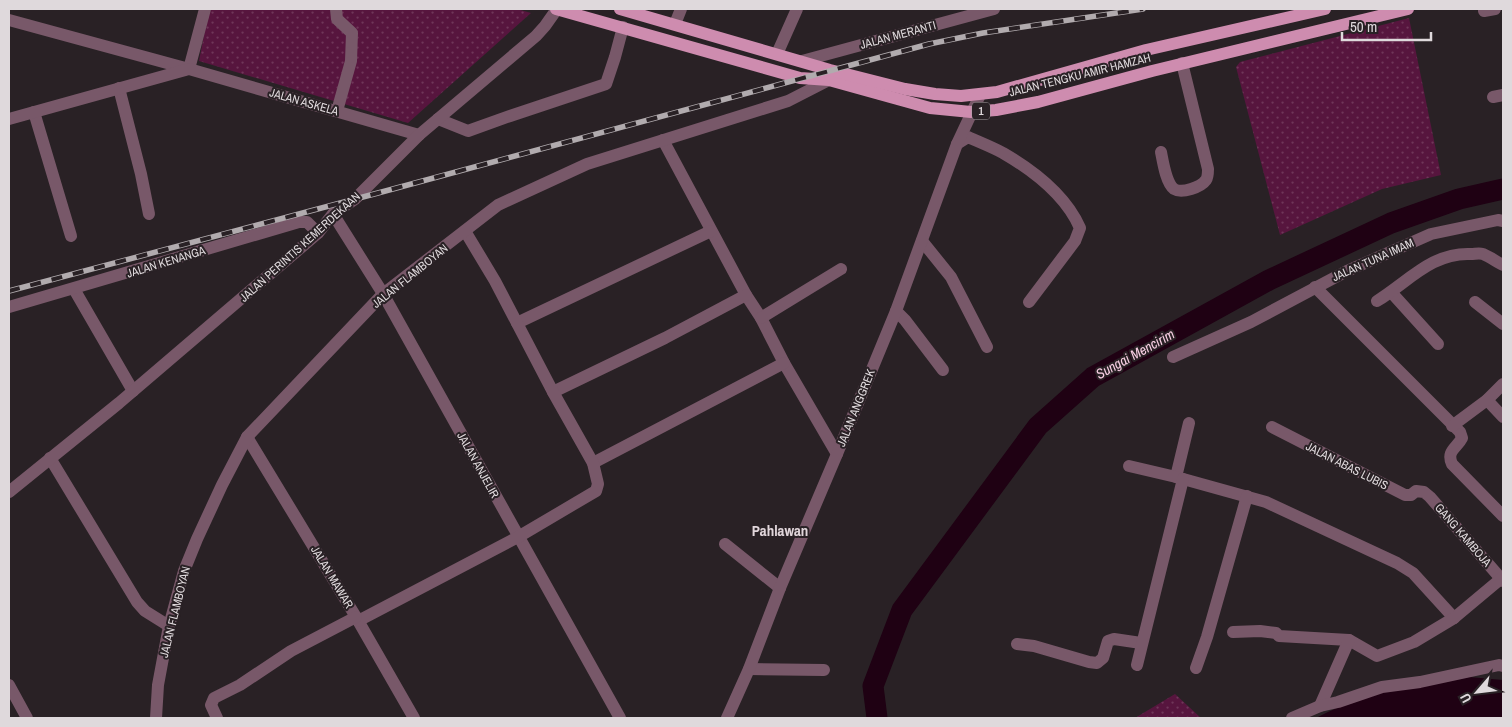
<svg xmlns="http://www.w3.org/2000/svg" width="1512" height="727" font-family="'Archivo Narrow',sans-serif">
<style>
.park{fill:url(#park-dots)}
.water{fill:#1f0113}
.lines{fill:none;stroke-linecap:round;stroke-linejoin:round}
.river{stroke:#1f0113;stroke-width:21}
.minor{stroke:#785869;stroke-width:12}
.tertiary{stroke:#785869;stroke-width:12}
.primary{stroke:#ce8caf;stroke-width:12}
.rail-casing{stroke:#b1abae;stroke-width:5.5}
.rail{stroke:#292125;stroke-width:4;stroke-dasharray:11;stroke-linecap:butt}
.labels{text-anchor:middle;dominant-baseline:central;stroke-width:4;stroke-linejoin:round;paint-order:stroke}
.shield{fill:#292125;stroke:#a8a2a5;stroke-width:1}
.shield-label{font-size:11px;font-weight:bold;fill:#dfd9dc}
.street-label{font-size:12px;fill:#dfd9dc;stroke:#292125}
.water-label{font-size:14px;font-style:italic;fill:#fad0e5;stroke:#292125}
.quarter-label{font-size:15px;font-weight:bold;fill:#e1d6db;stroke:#292125}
</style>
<defs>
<pattern id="park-dots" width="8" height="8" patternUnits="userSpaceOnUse" patternTransform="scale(1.25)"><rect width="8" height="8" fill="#57153e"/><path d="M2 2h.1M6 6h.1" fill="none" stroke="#6f3659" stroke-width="1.8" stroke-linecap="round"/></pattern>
</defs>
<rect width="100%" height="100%" fill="#292125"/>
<!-- park -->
<g class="park">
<path d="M209 9H517L531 13 408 123 199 61Z"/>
<path d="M1409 18 1441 175 1382 189 1280 235 1236 67 1240 62Z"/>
<path d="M1175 694 1201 718H1135Z"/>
</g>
<!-- water -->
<path class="water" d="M1469 677 1503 680V718H1316C1346 702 1381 692 1415 684 1432 680 1451 679 1469 677Z"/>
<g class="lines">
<!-- river -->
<path class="river" d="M877 718 873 686 902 610 1038 426 1093 377 1269 280 1391 223 1459 199 1503 189"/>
<!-- minor -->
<g class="minor">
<path d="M336 9 337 19 352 33 351 61 337 111"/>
<path d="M1484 11 1495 9"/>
<path d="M9 20 189 69 205 9"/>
<path d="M675 24 681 9"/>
<path d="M777 54 797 9"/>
<path d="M802 61 994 9"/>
<path d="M119 88 141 174 149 214"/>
<path d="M1493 97 1503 95"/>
<path d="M34 112 71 236"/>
<path d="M9 119 189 69 419 135"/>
<path d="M438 119 468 131 510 116 606 84 615 57 623 27"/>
<path d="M663 140 746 295 761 318 784 363 837 454"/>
<path d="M957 144 968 137C979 142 992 147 1003 153 1034 171 1066 196 1080 228L1075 241 1029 302"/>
<path d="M1161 152C1163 162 1166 183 1174 189 1182 194 1201 187 1206 180 1208 177 1208 173 1208 169L1182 63"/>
<path d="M333 214 382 292 620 718"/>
<path d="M922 241 951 277 987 347"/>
<path d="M1315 287 1460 432 1462 438C1457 448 1446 451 1452 464L1503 516"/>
<path d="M74 289 133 391"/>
<path d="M1391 292 1438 344"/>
<path d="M1377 301C1408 282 1432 252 1471 254 1475 254 1479 253 1483 254 1490 257 1497 262 1503 265"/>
<path d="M1475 302 1503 324"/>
<path d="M9 307 299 222H307L318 233"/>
<path d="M896 311 905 320 943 370"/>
<path d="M761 318 841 269"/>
<path d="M517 323 711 231"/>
<path d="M1173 357 1251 322 1347 271 1431 234 1498 220 1503 221"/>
<path d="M553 392 665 338 746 295"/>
<path d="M1487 400 1503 417"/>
<path d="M1189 423 1176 477 1266 502 1397 563 1413 573 1454 618"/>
<path d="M1452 426 1487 400 1503 384"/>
<path d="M1272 427 1405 495H1411L1416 491 1424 492 1430 497 1503 581"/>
<path d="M247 437 356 617 414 718"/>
<path d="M50 458 137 602 145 611 169 626"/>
<path d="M593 463 784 363"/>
<path d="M1129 466 1176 477"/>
<path d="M725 544 780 588"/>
<path d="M358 621 518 537 596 491 598 484 593 463 553 392 495 281 465 231"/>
<path d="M1233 632 1260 631 1276 633 1279 636 1349 640 1377 656 1414 642 1454 618 1503 577"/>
<path d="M1017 644 1034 646 1089 662 1097 663 1103 658 1108 641 1114 639 1141 643"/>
<path d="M1137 665 1183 479"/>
<path d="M1196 668 1207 637 1247 496"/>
<path d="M749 669 824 670"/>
<path d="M9 685 27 718"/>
<path d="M1320 706 1349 640"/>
<path d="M156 718 158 685 169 626 184 571 197 539 222 485 247 437 383 294 498 205 587 164 788 101 829 80"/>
<path d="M217 718 211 705 214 698 240 685 291 651 356 617"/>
<path d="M727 718 749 669 780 588 837 454 896 311 957 144 980 95"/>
<path d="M1292 718 1320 706 1338 702 1382 687 1420 682 1499 665 1503 666"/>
</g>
<!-- tertiary -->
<path class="tertiary" d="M9 492 119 403 318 233 333 214 355 199 419 135 536 36 545 26 557 9"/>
<!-- primary -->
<g class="primary">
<path d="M556 9 800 78 829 80 930 108 971 112 996 110 1038 102 1152 71 1408 9"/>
<path d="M620 9 830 70 905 89 935 94 961 96 997 92 1146 50 1325 9"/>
</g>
<defs>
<path id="rail" d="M9 291 378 193 929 44 983 33 1143 9"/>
</defs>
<!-- rail casing -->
<use href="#rail" class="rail-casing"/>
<!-- rail -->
<use href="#rail" class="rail"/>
</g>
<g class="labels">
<!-- shield labels -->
<rect class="shield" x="972" y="102.5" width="18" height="17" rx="4"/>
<g class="shield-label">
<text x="981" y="111">1</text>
</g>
<!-- street labels -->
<g class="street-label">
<text transform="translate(898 35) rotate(-15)">JALAN MERANTI</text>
<text transform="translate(1080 75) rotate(-14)">JALAN TENGKU AMIR HAMZAH</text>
<text transform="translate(304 102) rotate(16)">JALAN ASKELA</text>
<text transform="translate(300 247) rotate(-42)">JALAN PERINTIS KEMERDEKAAN</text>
<text transform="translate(1373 260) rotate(-24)">JALAN TUNA IMAM</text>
<text transform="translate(166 262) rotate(-17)">JALAN KENANGA</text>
<text transform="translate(410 276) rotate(-39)">JALAN FLAMBOYAN</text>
<text transform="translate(856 408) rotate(-68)">JALAN ANGGREK</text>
<text transform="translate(478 465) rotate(61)">JALAN ANJELIR</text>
<text transform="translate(1347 466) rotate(27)">JALAN ABAS LUBIS</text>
<text transform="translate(1463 535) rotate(49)">GANG KAMBOJA</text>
<text transform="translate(332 577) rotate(59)">JALAN MAWAR</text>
<text transform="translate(175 612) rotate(-76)">JALAN FLAMBOYAN</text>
</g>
<!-- water labels -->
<g class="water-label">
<text transform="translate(1135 354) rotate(-29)">Sungai Mencirim</text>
</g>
<!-- quarter labels -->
<g class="quarter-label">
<text x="780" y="530">Pahlawan</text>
</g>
</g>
<!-- border -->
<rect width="1512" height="727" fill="none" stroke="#dfd9dc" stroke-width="20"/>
<!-- north arrow -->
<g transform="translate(1477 692) rotate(242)" stroke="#292125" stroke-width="4" paint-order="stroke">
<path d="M0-4L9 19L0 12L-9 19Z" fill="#dfd9dc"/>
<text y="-8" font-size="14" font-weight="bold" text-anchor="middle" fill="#dfd9dc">U</text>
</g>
<!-- scale -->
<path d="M1342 32v8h89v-8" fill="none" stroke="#dfd9dc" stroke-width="2.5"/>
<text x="1350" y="32" font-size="15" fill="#dfd9dc" stroke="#292125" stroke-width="4" paint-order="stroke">50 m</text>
</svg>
